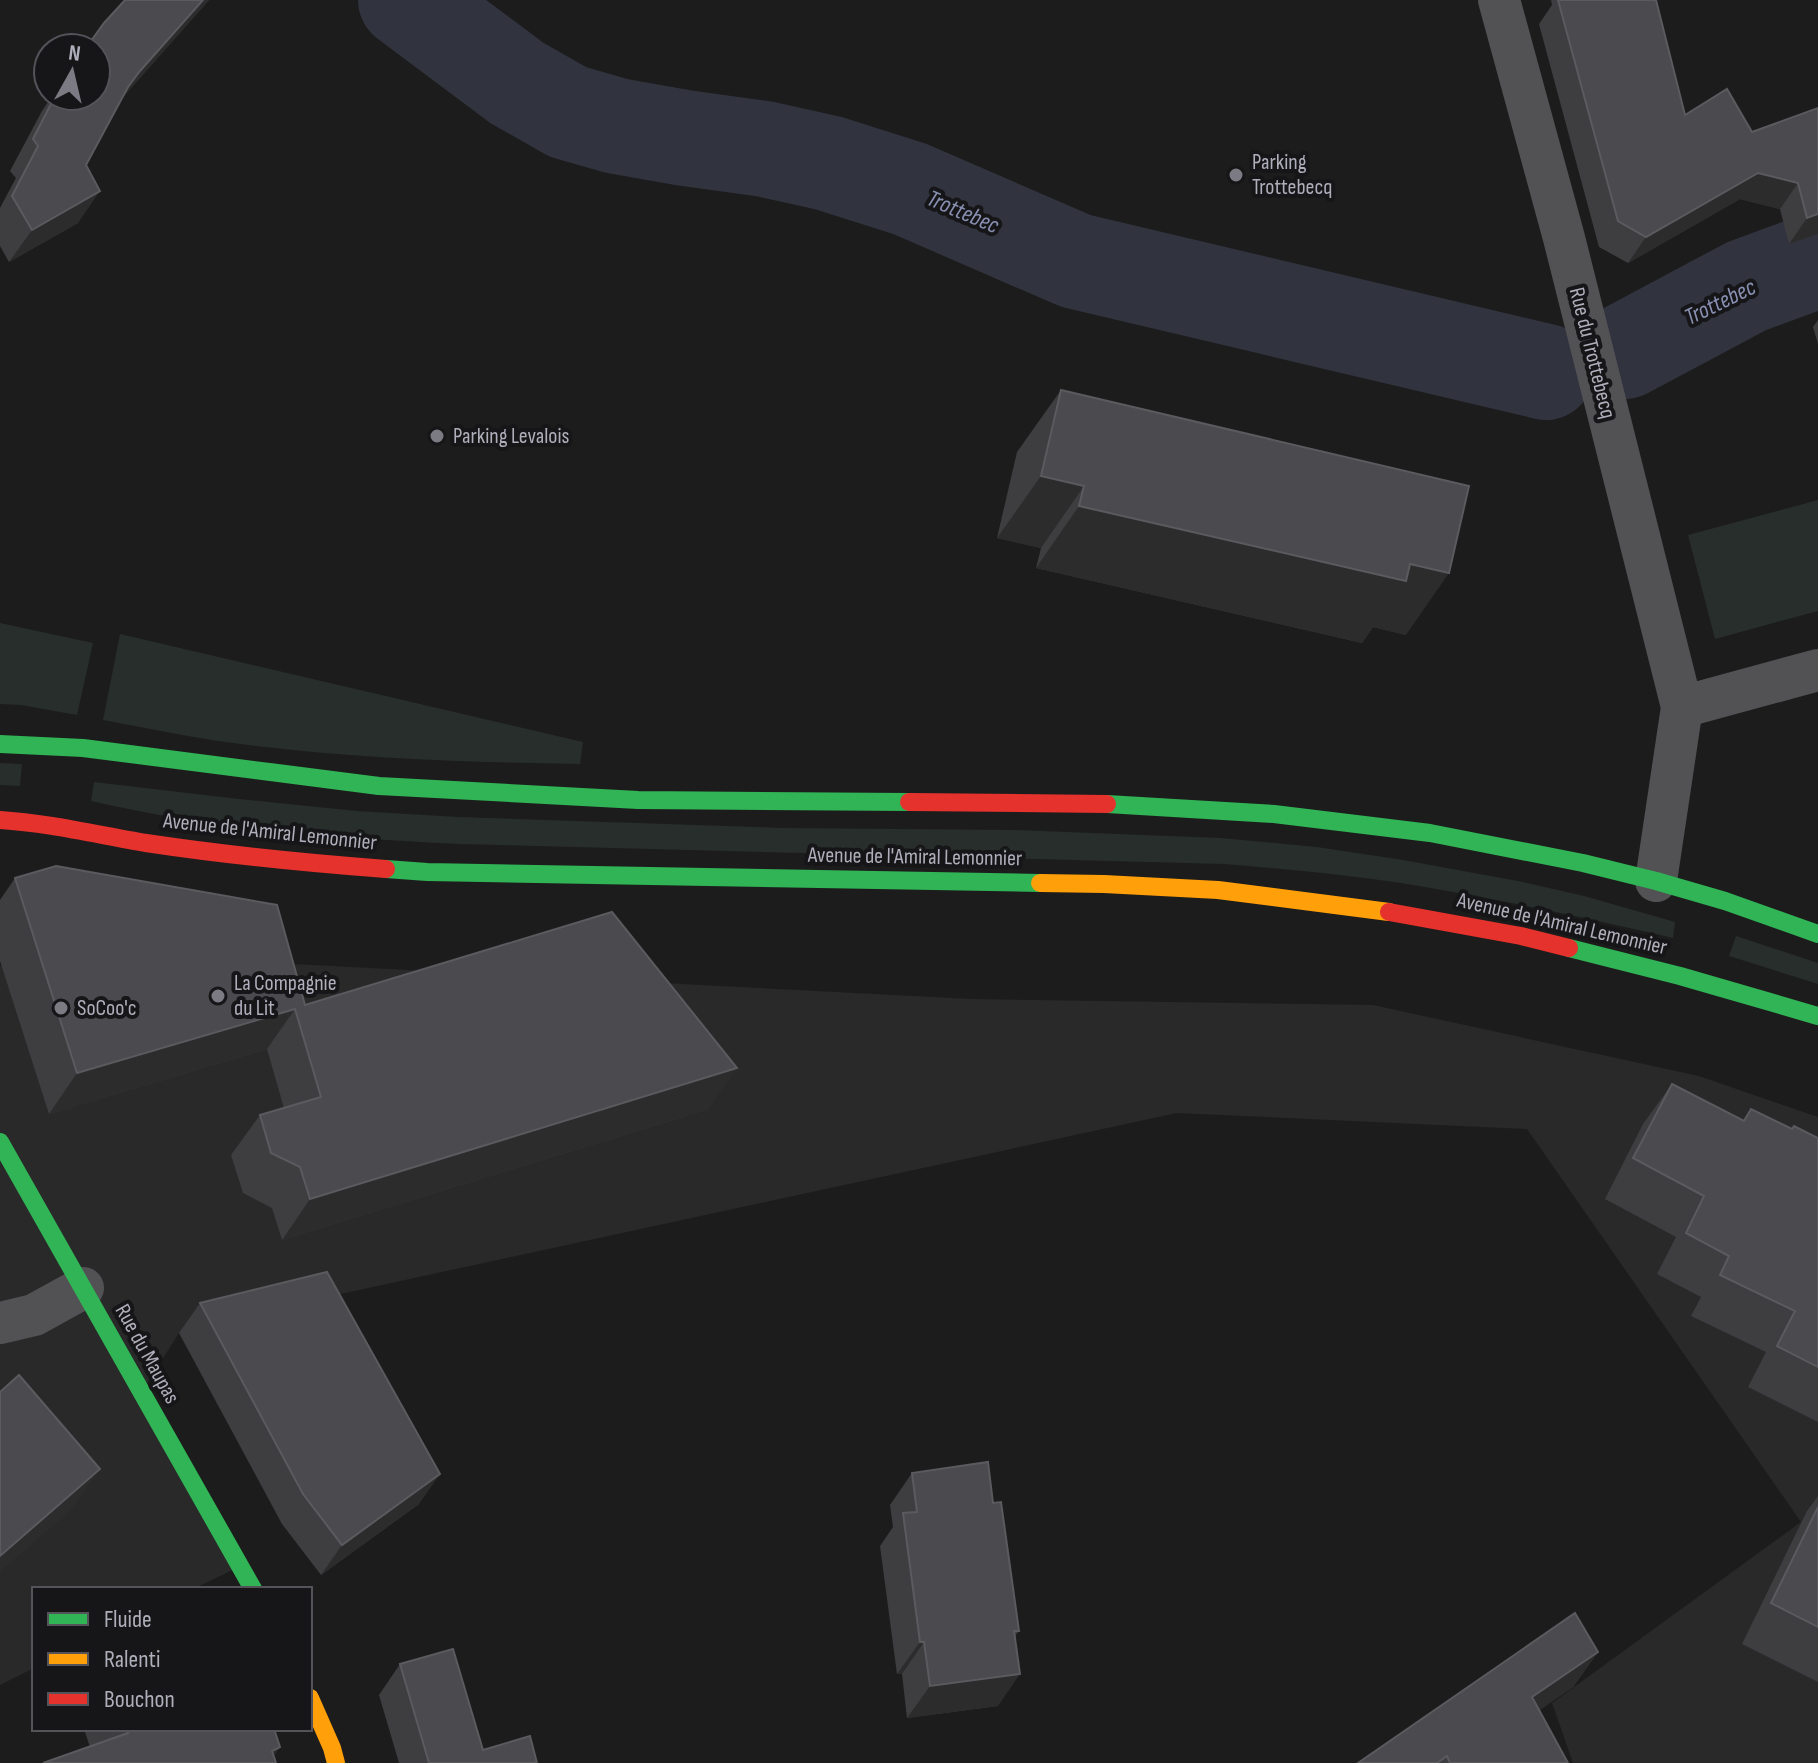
<svg xmlns="http://www.w3.org/2000/svg" width="1818" height="1763" font-family="'Sofia Sans Condensed',sans-serif">
<style>
.built{fill:#29292a}
.green{fill:#272e2b}
.lines{fill:none;stroke-linecap:round;stroke-linejoin:round}
.river{stroke:#31343f;stroke-width:96}
.street{stroke:#525255;stroke-width:42}
.fast{stroke:#30b455;stroke-width:18}
.slow{stroke:#ff9f0a;stroke-width:18}
.jam{stroke:#e5322d;stroke-width:18}
.wall{fill:#3e3e41}
.shaded-wall{fill:#2c2c2d}
.building{fill:#4b4a4e;stroke:#5a5a5f;stroke-width:2}
.poi-dot{fill:#7c7b83;stroke:#161618;stroke-width:3}
.labels{text-anchor:middle;dominant-baseline:central;stroke-width:8;stroke-linejoin:round;paint-order:stroke}
.poi-label{font-size:22px;fill:#afaebb;stroke:#161618;text-anchor:start}
.street-label{font-size:22px;fill:#afaebb;stroke:#161618}
.water-label{font-size:24px;font-style:italic;fill:#8990b2;stroke:#161618}
</style>
<rect width="100%" height="100%" fill="#1c1c1c"/>
<!-- built -->
<path class="built" d="M38 933 235 961 972 999 1373 1005 1699 1076 1818 1117V1763H1573L1552 1703 1801 1522 1527 1129 1177 1113 308 1301 179 1333 141 1393 241 1566 193 1589H34V1668L0 1685V966Z"/>
<!-- green -->
<g class="green">
<path d="M1818 500V611L1715 639 1688 535Z"/>
<path d="M0 623 93 643 77 715 21 705 0 704Z"/>
<path d="M120 634 583 742 580 764C459 762 338 758 218 741 180 735 142 727 103 720Z"/>
<path d="M0 763 22 764 20 786 0 785Z"/>
<path d="M94 782 239 799 357 811 459 817 784 828 1015 830 1221 838 1317 847 1403 860 1518 881 1584 896 1675 922 1673 938C1583 917 1493 898 1401 883 1342 874 1283 869 1224 864L460 844C336 838 212 829 91 801Z"/>
<path d="M1736 936 1818 963V984L1729 956Z"/>
</g>
<g class="lines">
<!-- river -->
<g class="river">
<path d="M406 0 517 83 568 112 617 126 685 138 765 149 828 163 910 189 1076 261 1546 372"/>
<path d="M1625 351 1747 286 1818 260"/>
</g>
<!-- street -->
<g class="street">
<path d="M1499 0 1564 238 1682 707 1656 881"/>
<path d="M1682 707 1818 670"/>
<path d="M0 1323 34 1315 83 1288"/>
</g>
<!-- fast -->
<g class="fast">
<path d="M0 744 83 748 379 786 638 800 909 802"/>
<path d="M1107 804 1274 814 1430 833 1583 863 1656 881 1725 901 1818 934"/>
<path d="M386 869 427 872 1040 883"/>
<path d="M1569 948 1680 976 1818 1016"/>
<path d="M0 1142 253 1589"/>
</g>
<!-- slow -->
<g class="slow">
<path d="M1040 883 1104 884 1218 890 1389 912"/>
<path d="M310 1698 332 1748 336 1763"/>
</g>
<!-- jam -->
<g class="jam">
<path d="M909 802 1107 804"/>
<path d="M0 820C49 823 98 835 146 843 226 855 306 863 386 869"/>
<path d="M1389 912 1521 936 1569 948"/>
</g>
</g>
<!-- wall -->
<g class="wall">
<path d="M125 0H209L122 98 86 165 78 223 9 262 0 246V208L16 178 10 171 42 111 52 96H96Z"/>
<path d="M1551 0H1656L1685 115 1752 132 1818 108V234L1789 244 1780 209 1740 199 1628 263 1599 247 1539 24 1552 5Z"/>
<path d="M1818 320V344L1813 327Z"/>
<path d="M1061 390 1406 635 1373 627 1362 643 1036 568 1041 548 997 538 1017 452Z"/>
<path d="M15 878 305 1005 709 1109 282 1240 272 1208 243 1193 231 1155 260 1115 284 1108 267 1049 49 1114 0 961V900Z"/>
<path d="M1672 1084 1743 1120 1751 1109 1792 1129 1818 1138V1422L1748 1387 1766 1352 1691 1316 1701 1297 1657 1274 1676 1237 1605 1199 1643 1124Z"/>
<path d="M200 1303 419 1504 321 1575 282 1524 179 1333Z"/>
<path d="M912 1473 993 1503 1019 1631 1015 1636 998 1706 907 1718 902 1674H897L880 1546 893 1527 890 1505Z"/>
<path d="M1818 1496V1682L1742 1644 1807 1511Z"/>
<path d="M1598 1652 1573 1687 1539 1710 1568 1763H1358Z"/>
<path d="M400 1664 483 1750 537 1763H399L379 1695Z"/>
<path d="M87 1729H274L90 1747 85 1732Z"/>
</g>
<!-- shaded-wall -->
<g class="shaded-wall">
<path d="M203 0H209L117 104 140 71Z"/>
<path d="M1758 173 1798 183 1780 209 1740 199 1628 263 1646 237Z"/>
<path d="M100 191 78 223 9 262 32 230Z"/>
<path d="M1818 214V234L1789 244 1807 218Z"/>
<path d="M1041 476 1084 486 1041 548 997 538Z"/>
<path d="M1079 506 1410 564 1449 573 1406 635 1373 627 1362 643 1036 568Z"/>
<path d="M295 1009 267 1049 49 1114 77 1073Z"/>
<path d="M737 1068 709 1109 282 1240 310 1199Z"/>
<path d="M100 1469 71 1510 0 1572V1556Z"/>
<path d="M440 1474 419 1504 321 1575 342 1545Z"/>
<path d="M920 1642H924L902 1674H897Z"/>
<path d="M1598 1652 1573 1687 1507 1733 1532 1697Z"/>
<path d="M1020 1674 998 1706 907 1718 930 1686Z"/>
<path d="M280 1747 269 1763 272 1751Z"/>
</g>
<!-- building -->
<g class="building">
<path d="M125 0H203L140 71 128 87 86 165 100 191 32 230 12 196 38 146 33 139 55 96H96V48H86L104 23Z"/>
<path d="M1558 0H1656L1685 115 1727 89 1752 132 1818 108V214L1807 218 1798 183 1758 173 1646 237 1618 221Z"/>
<path d="M1061 390 1469 486 1449 573 1410 564 1406 581 1079 506 1084 486 1041 476Z"/>
<path d="M56 866 277 905 305 1005 612 912 737 1068 310 1199 300 1167 271 1153 260 1115 321 1097 295 1009 77 1073 15 878Z"/>
<path d="M1672 1084 1744 1121 1751 1109 1792 1129 1794 1126 1818 1138V1367L1777 1346 1795 1311 1720 1275 1729 1256 1686 1233 1704 1196 1633 1158Z"/>
<path d="M327 1272 440 1474 342 1545 303 1494 200 1303Z"/>
<path d="M19 1375 100 1469 0 1556V1392Z"/>
<path d="M988 1462 993 1503 1001 1502 1019 1631H1014L1020 1674 930 1686 924 1642H920L903 1513 917 1512 912 1473Z"/>
<path d="M1818 1507V1627L1771 1603Z"/>
<path d="M1575 1613 1598 1652 1532 1697 1568 1763H1450L1447 1756 1437 1763H1358Z"/>
<path d="M453 1649 483 1750 530 1736 537 1763H429L400 1664Z"/>
<path d="M127 1729H274L280 1747 272 1751 276 1763H43L128 1733Z"/>
</g>
<!-- markers -->
<g class="poi-dot">
<circle cx="1236" cy="175" r="8"/>
<circle cx="437" cy="436" r="8"/>
<circle cx="218" cy="996" r="8"/>
<circle cx="61" cy="1008" r="8"/>
</g>
<g class="labels">
<!-- poi labels -->
<g class="poi-label">
<text x="1252" y="162">Parking<tspan x="1252" dy="25">Trottebecq</tspan></text>
<text x="453" y="436">Parking Levalois</text>
<text x="234" y="983">La Compagnie<tspan x="234" dy="25">du Lit</tspan></text>
<text x="77" y="1008">SoCoo'c</text>
</g>
<!-- street labels -->
<g class="street-label">
<text transform="translate(1592 353) rotate(76)">Rue du Trottebecq</text>
<text transform="translate(270 832) rotate(6)">Avenue de l'Amiral Lemonnier</text>
<text transform="translate(915 857) rotate(1)">Avenue de l'Amiral Lemonnier</text>
<text transform="translate(1562 924) rotate(13)">Avenue de l'Amiral Lemonnier</text>
<text transform="translate(147 1354) rotate(61)">Rue du Maupas</text>
</g>
<!-- water labels -->
<g class="water-label">
<text transform="translate(963 212) rotate(23)">Trottebec</text>
<text transform="translate(1720 302) rotate(-26)">Trottebec</text>
</g>
</g>
<!-- legend -->
<rect x="32" y="1587" width="280" height="144" fill="#161618" stroke="#535359" stroke-width="2"/>
<rect x="48" y="1613" width="40" height="12" fill="#30b455" stroke="#535359" stroke-width="2"/>
<text x="104" y="1627" font-size="24" fill="#afaebb">Fluide</text>
<rect x="48" y="1653" width="40" height="12" fill="#ff9f0a" stroke="#535359" stroke-width="2"/>
<text x="104" y="1667" font-size="24" fill="#afaebb">Ralenti</text>
<rect x="48" y="1693" width="40" height="12" fill="#e5322d" stroke="#535359" stroke-width="2"/>
<text x="104" y="1707" font-size="24" fill="#afaebb">Bouchon</text>
<!-- north arrow -->
<g transform="translate(72 72) rotate(8)"><circle r="38" fill="#161618" stroke="#535359" stroke-width="2"/>
<path d="M0-6L14 30L0 20L-14 30Z" fill="#7c7b83"/>
<text y="-12" font-size="22" font-weight="bold" text-anchor="middle" fill="#afaebb">N</text>
</g>
</svg>
